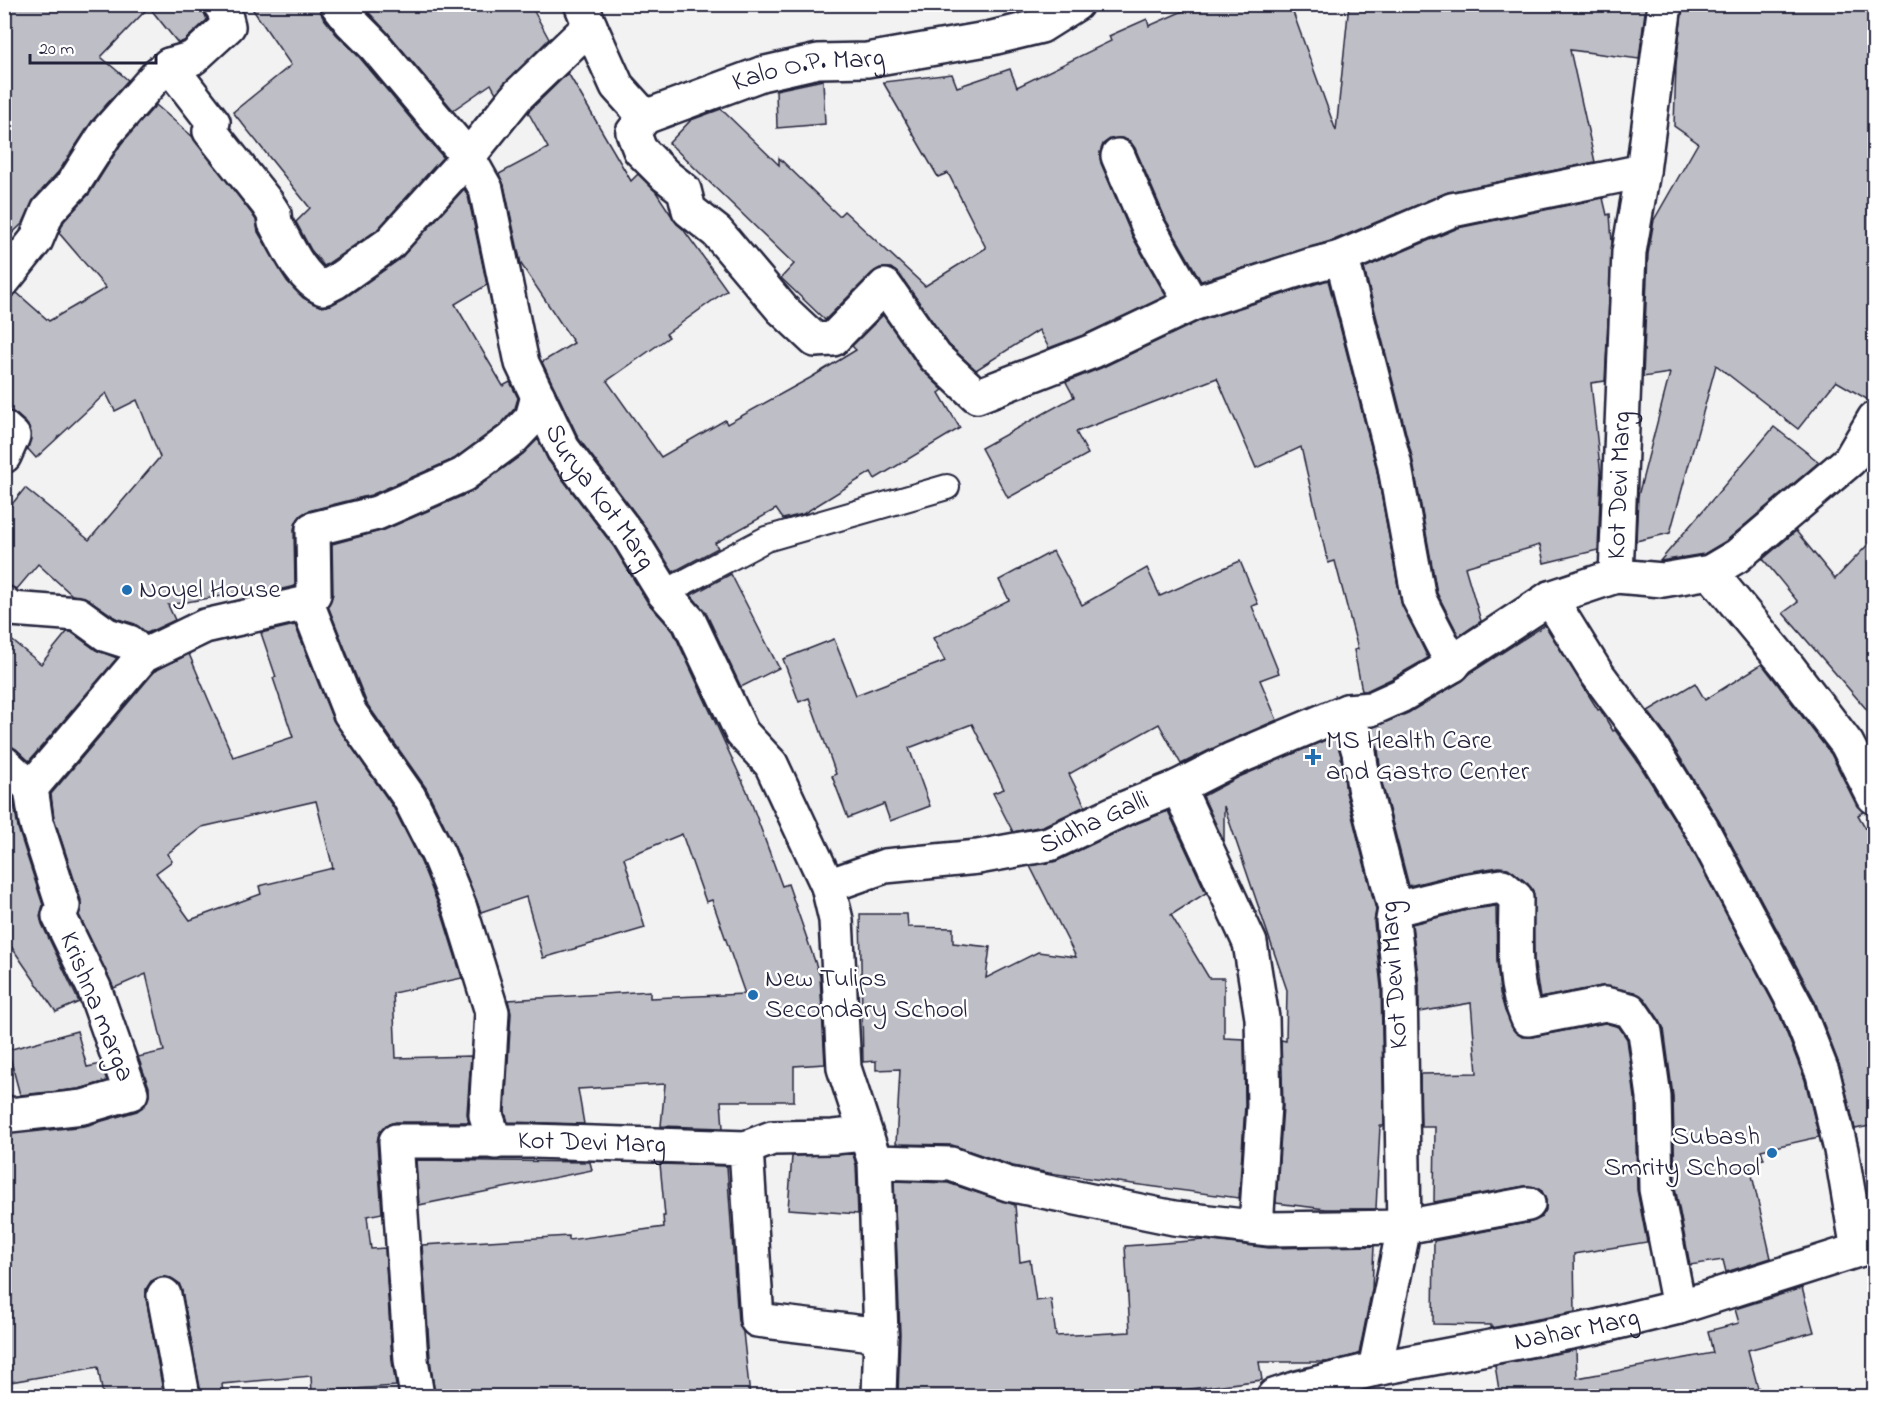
<svg xmlns="http://www.w3.org/2000/svg" width="1879" height="1401" font-family="'Indie Flower',sans-serif">
<style>
.building{fill:#bebec6;stroke:#22223b;stroke-width:1.5;fill-rule:evenodd}
.lines{fill:none;stroke-linecap:round;stroke-linejoin:round}
.service-casing{stroke:#22223b;stroke-width:28}
.minor-casing{stroke:#22223b;stroke-width:38}
.service{stroke:#fff;stroke-width:24}
.minor{stroke:#fff;stroke-width:33}
.poi-dot{fill:#1f6fb2;stroke:#fff;stroke-width:2}
.labels{text-anchor:middle;dominant-baseline:central;stroke-width:5;stroke-linejoin:round;paint-order:stroke}
.street-label{font-size:27px;fill:#22223b;stroke:#fff}
.poi-label{font-size:27px;fill:#22223b;stroke:#fff;text-anchor:start}
</style>
<rect width="100%" height="100%" fill="#f2f2f3"/>
<filter id="ink" filterUnits="userSpaceOnUse"><feTurbulence type="fractalNoise" baseFrequency=".0167" numOctaves="2"/><feDisplacementMap in="SourceGraphic" scale="12" xChannelSelector="R" yChannelSelector="G"/><feConvolveMatrix kernelMatrix="1 2 1 2 8 2 1 2 1" color-interpolation-filters="sRGB"/></filter>
<g filter="url(#ink)">
<!-- building -->
<g class="building">
<path d="M4 4H201L207 20 184 41 178 43 149 7 101 57 128 80 92 121 59 171 34 199 23 223 4 241Z"/>
<path d="M249 4H319L322 16 336 34 360 58 443 157 377 230 324 266 311 250 296 222 310 208 233 112 291 65Z"/>
<path d="M361 4H530L549 39 496 93 491 84 453 110 388 33Z"/>
<path d="M1199 4H1290L1336 131 1349 4H1646L1639 59 1570 50 1595 162 1448 192 1334 240 1201 281 1166 220 1135 148 1130 141 1121 138 1110 139 1103 144 1100 153 1101 163 1132 236 1166 296 1086 334 1049 348 1039 330 976 370 949 345 900 275 891 268H880L872 273 825 320 781 278 794 264 669 143 691 120 721 109 779 165V158L839 216 844 211 925 286 986 248 948 173 938 177 883 82 952 74 957 87 1010 69 1017 87 1111 41 1109 36 1147 19 1149 26Z"/>
<path d="M1683 4H1875V400L1870 401 1836 381 1798 429 1716 365 1670 533 1636 541 1638 496 1670 373 1643 377 1648 254 1654 220 1698 143 1674 126 1676 64Z"/>
<path d="M568 73 631 181 638 174 656 192 677 224 683 229 727 290 666 334 669 337 607 381 661 457 725 420 727 424 810 378 856 350 852 346 883 315 920 368 943 390 939 393 960 428 875 479 871 472 803 514 783 519 776 509 715 543 718 548 673 572 644 525 579 439 542 362 574 343 521 264 504 185 499 174 548 148 528 112Z"/>
<path d="M823 80 825 124 777 128 776 90Z"/>
<path d="M156 105 193 137 252 214 256 220 258 232 287 281 303 298 322 307 331 305 346 297 400 259 464 189 468 196 487 285 455 304 503 386 510 382 518 398 515 408 500 425 454 459 371 495 308 511 301 515 296 522 294 529 295 586 248 597 246 592 168 605 175 620 147 633 135 624 116 618 88 599 72 595 38 564 17 589 4 585V514L25 488 89 540 160 457 137 400 115 411 106 393 36 458 28 449 31 433 26 423 16 414 4 410V298L11 297 17 293 49 321 106 288 59 233 64 221 90 193 121 144Z"/>
<path d="M1603 198 1607 215 1610 214 1612 242 1605 381 1591 383 1601 476 1598 550 1544 563 1540 545 1465 567 1481 621 1459 636 1437 593 1412 457 1364 268 1458 228Z"/>
<path d="M1328 280 1376 466 1401 602 1428 658 1391 679 1366 691H1362L1354 650 1358 649 1335 561 1328 563 1301 447 1256 468 1217 378 1076 432 1088 454 1008 498 981 448 1074 397 1066 382 1101 368 1199 321Z"/>
<path d="M1774 427 1819 462 1726 541 1704 554 1660 561Z"/>
<path d="M538 439 548 460 614 547 648 603 673 631 747 791 782 886 788 884 820 976 825 1064 794 1066V1101H721L723 1128 661 1126 665 1084 578 1089 584 1124 508 1122 505 1112 511 1013 508 1000 650 991V998L745 994 712 900 706 902 682 834 624 858 645 928 543 958 526 897 481 912 455 847 426 788 367 704 328 606 333 594 332 544 384 530 471 492 523 454Z"/>
<path d="M1796 531 1835 579 1875 537V719L1783 613 1798 602 1763 559Z"/>
<path d="M1053 551 1082 605 1147 568 1160 596 1240 561 1258 604 1252 606 1279 673 1260 680 1277 720 1224 743 1181 764 1159 724 1069 774 1085 806 1043 826 1013 832 993 793 1004 789 972 724 909 748 930 806 890 821 884 804 848 818 832 776 836 774 809 698 799 702 783 659 834 639 856 695 945 661 933 638 1009 600 999 580Z"/>
<path d="M731 574 779 668 741 687 706 613 691 595Z"/>
<path d="M295 625 333 720 393 807 421 862 442 914 462 978 393 993 396 1058 471 1056 467 1114 469 1122H396L386 1125 379 1133 377 1142 382 1213 367 1216 371 1249 385 1248 392 1361 396 1386 312 1392 311 1376 222 1384 223 1393 201 1395 182 1291 179 1283 171 1278 161 1277 151 1281 146 1289V1298L164 1396H103L98 1367 4 1383V1135L85 1126 137 1111 145 1105 149 1096V1087L138 1057 164 1051 146 974 114 988 79 915 81 900 54 818 51 794 155 671 189 654 233 757 293 737 273 678 276 677 261 633ZM316 801 333 868 259 886 261 894 190 920 156 873 172 861 167 854 202 827Z"/>
<path d="M1545 625 1598 710 1600 709 1613 731 1615 730 1636 759 1687 840 1780 1016 1805 1080 1819 1137 1761 1150 1764 1159 1749 1162 1771 1258 1726 1272 1723 1260 1690 1265 1675 1187 1673 1096 1664 1029 1660 1021 1645 999 1634 992 1602 986 1540 998 1534 959 1533 891 1528 884 1508 868 1499 867 1460 873 1409 886 1382 783 1378 749 1371 728 1408 713 1462 681 1472 672Z"/>
<path d="M67 632H71L96 650 117 658 29 761 16 749 4 745V634L41 664Z"/>
<path d="M1762 664 1831 754 1857 806 1863 812 1858 815 1875 844V1125L1855 1129 1840 1067 1814 999 1719 821 1668 738 1648 711 1695 683 1705 700Z"/>
<path d="M1335 736 1341 756 1346 792 1376 910 1374 922 1381 987 1384 1126H1380L1376 1209H1326L1276 1203 1283 1106 1281 1040 1286 1041 1287 990 1224 806V842L1203 796 1239 777Z"/>
<path d="M4 789 13 797 18 828 43 905 40 916 42 924 79 1002 56 1012 4 936Z"/>
<path d="M1168 811 1206 893 1171 915 1209 978H1224V1038L1244 1039 1245 1105 1239 1198 1049 1173 1013 1166 952 1145 896 1144 900 1069 876 1070V1061L863 1062 860 914H907L908 927 953 928V943L990 947 986 978 1038 952 1076 957 1030 866 1057 861 1130 826Z"/>
<path d="M1496 906 1497 960 1500 993 1505 1011 1515 1032 1522 1037H1532L1605 1023 1619 1027 1627 1039 1635 1098 1637 1190 1647 1242 1574 1254 1575 1312 1491 1328V1325L1433 1324 1434 1241 1531 1222 1541 1218 1546 1210V1200L1542 1191 1535 1187 1525 1186 1434 1202 1435 1127H1421L1420 1074 1477 1073 1471 1003 1419 1012V984L1412 924 1467 910Z"/>
<path d="M77 1031 87 1067 101 1064 107 1081 79 1089 20 1095 8 1050Z"/>
<path d="M853 1154 856 1165 858 1214 788 1209 792 1156Z"/>
<path d="M416 1160 590 1162 592 1170 419 1205Z"/>
<path d="M660 1164 727 1166 738 1321 743 1332 750 1396H435L430 1358 422 1245 569 1236V1240L664 1227 663 1216H665Z"/>
<path d="M894 1181 948 1183 1015 1205 1020 1262 1030 1260 1036 1301 1051 1299 1056 1336 1130 1332 1125 1246 1204 1240 1269 1248 1374 1246 1372 1289 1359 1354 1327 1362H1259L1262 1380 1158 1393 1159 1396H1000L999 1391 898 1396 900 1334Z"/>
<path d="M1802 1288 1814 1332 1748 1350 1760 1396H1500L1495 1365 1576 1350 1577 1378 1713 1353 1708 1331 1739 1323 1735 1309Z"/>
<path d="M1367 1390V1396H1346V1395Z"/>
</g>
<g class="lines">
<defs>
<path id="service" d="M664 593 766 539 947 487"/>
<g id="minor">
<path id="s1" d="M581 4 590 26 518 95 468 157 486 189 522 363 563 449 629 536 664 593 689 621 742 733 771 764 828 886 836 920 844 1068 875 1162 881 1335 879 1396"/>
<path id="s2" d="M590 26 617 86 645 117 761 74 818 61 867 60 992 38 1041 26 1076 4"/>
<path d="M169 65 213 122 210 131 267 203 274 214 275 223C286 243 301 279 323 288L335 282 389 244 468 157 374 45 351 22 337 4"/>
<path d="M645 117 633 132 640 150 666 176 684 190 689 210 717 232 782 309 815 340 833 339 885 286 935 357 977 396 1093 351 1192 304 1309 266 1340 258 1452 210 1643 171"/>
<path d="M1118 156 1149 228 1192 304"/>
<path d="M1340 258 1346 274 1394 462 1419 599 1453 665"/>
<path d="M4 280 36 240 48 211 74 183 106 133 159 73 169 65 193 58 228 26 224 10 220 4"/>
<path d="M4 428 13 436 4 456"/>
<path d="M1710 572 1786 664 1847 744 1874 797"/>
<path d="M1616 576 1663 580 1710 572 1737 556 1850 460 1874 419"/>
<path d="M1550 598 1595 671 1652 748 1703 831 1797 1008 1823 1074 1841 1150 1858 1250"/>
<path d="M4 603 11 609 78 614 107 635 129 642 143 656"/>
<path d="M307 603 314 594 313 529 377 513 463 475 512 439 532 418 538 396"/>
<path d="M4 763 31 788"/>
<path d="M1178 787 1250 943 1262 1018 1264 1105 1256 1227"/>
<path id="s3" d="M828 886 885 866 978 857 1049 844 1123 809 1178 787 1231 760 1347 711"/>
<path d="M1395 909 1463 892 1502 886 1516 898C1516 938 1511 982 1528 1019L1605 1004 1630 1010 1645 1032 1654 1097 1656 1189 1679 1307"/>
<path d="M4 1112 10 1115 83 1107 131 1093 94 988 59 916 63 906 36 822 31 788 143 656 205 626 307 603 350 713 409 797 438 854 460 908 492 1012 486 1115 495 1142"/>
<path d="M746 1148 772 1138 833 1137 865 1134"/>
<path id="s4" d="M875 1162 951 1164 1008 1184 1174 1218 1269 1229 1404 1227 1400 986 1393 920 1395 909 1364 787 1359 752 1347 711 1371 709 1400 696 1453 665 1459 658 1550 598 1616 576 1629 252 1643 171 1665 4"/>
<path d="M164 1295 183 1396"/>
<path d="M1375 1369 1404 1227 1528 1204"/>
<path id="s5" d="M417 1396 411 1360 396 1141H533L746 1148 757 1320 881 1335"/>
<path id="s6" d="M1274 1396 1298 1388 1375 1369 1597 1327 1679 1307 1874 1245"/>
</g>
</defs>
<!-- service casing -->
<use href="#service" class="service-casing"/>
<!-- minor casing -->
<use href="#minor" class="minor-casing"/>
<!-- service -->
<use href="#service" class="service"/>
<!-- minor -->
<use href="#minor" class="minor"/>
</g>
</g>
<!-- markers -->
<g class="poi-dot">
<circle cx="127" cy="590" r="6"/>
<path d="M1310 748h6v6h6v6h-6v6h-6v-6h-6v-6h6z"/>
<circle cx="753" cy="995" r="6"/>
<circle cx="1772" cy="1153" r="6"/>
</g>
<g class="labels">
<!-- street labels -->
<g class="street-label">
<text stroke="none"><textPath href="#s2" startOffset="279">Kalo O.P. Marg</textPath></text>
<text stroke="none"><textPath href="#s4" startOffset="1455">Kot Devi Marg</textPath></text>
<text stroke="none"><textPath href="#s1" startOffset="573">Surya Kot Marg</textPath></text>
<text stroke="none"><textPath href="#s3" startOffset="276">Sidha Galli</textPath></text>
<text transform="translate(1395 975) rotate(-94)">Kot Devi Marg</text>
<text transform="translate(96 1007) rotate(68)">Krishna marga</text>
<text stroke="none"><textPath href="#s5" startOffset="452">Kot Devi Marg</textPath></text>
<text stroke="none"><textPath href="#s6" startOffset="310">Nahar Marg</textPath></text>
</g>
<!-- poi labels -->
<g class="poi-label">
<text x="139" y="590">Noyel House</text>
<text x="1326" y="741">MS Health Care<tspan x="1326" dy="31">and Gastro Center</tspan></text>
<text x="765" y="979">New Tulips<tspan x="765" dy="31">Secondary School</tspan></text>
<text x="1760" y="1137" text-anchor="end">Subash<tspan x="1760" dy="31">Smrity School</tspan></text>
</g>
</g>
<!-- margin -->
<rect width="1879" height="1401" fill="none" stroke="#fff" stroke-width="24"/>
<rect x="12" y="12" width="1855" height="1377" fill="none" stroke="#22223b" stroke-width="2" filter="url(#ink)"/>
<!-- scale -->
<path d="M30 54v9h126v-9" fill="none" stroke="#22223b" stroke-width="3"/>
<text x="39" y="54" font-size="18" fill="#22223b" stroke="#ffffff" stroke-width="4.5" paint-order="stroke">20 m</text>
</svg>
